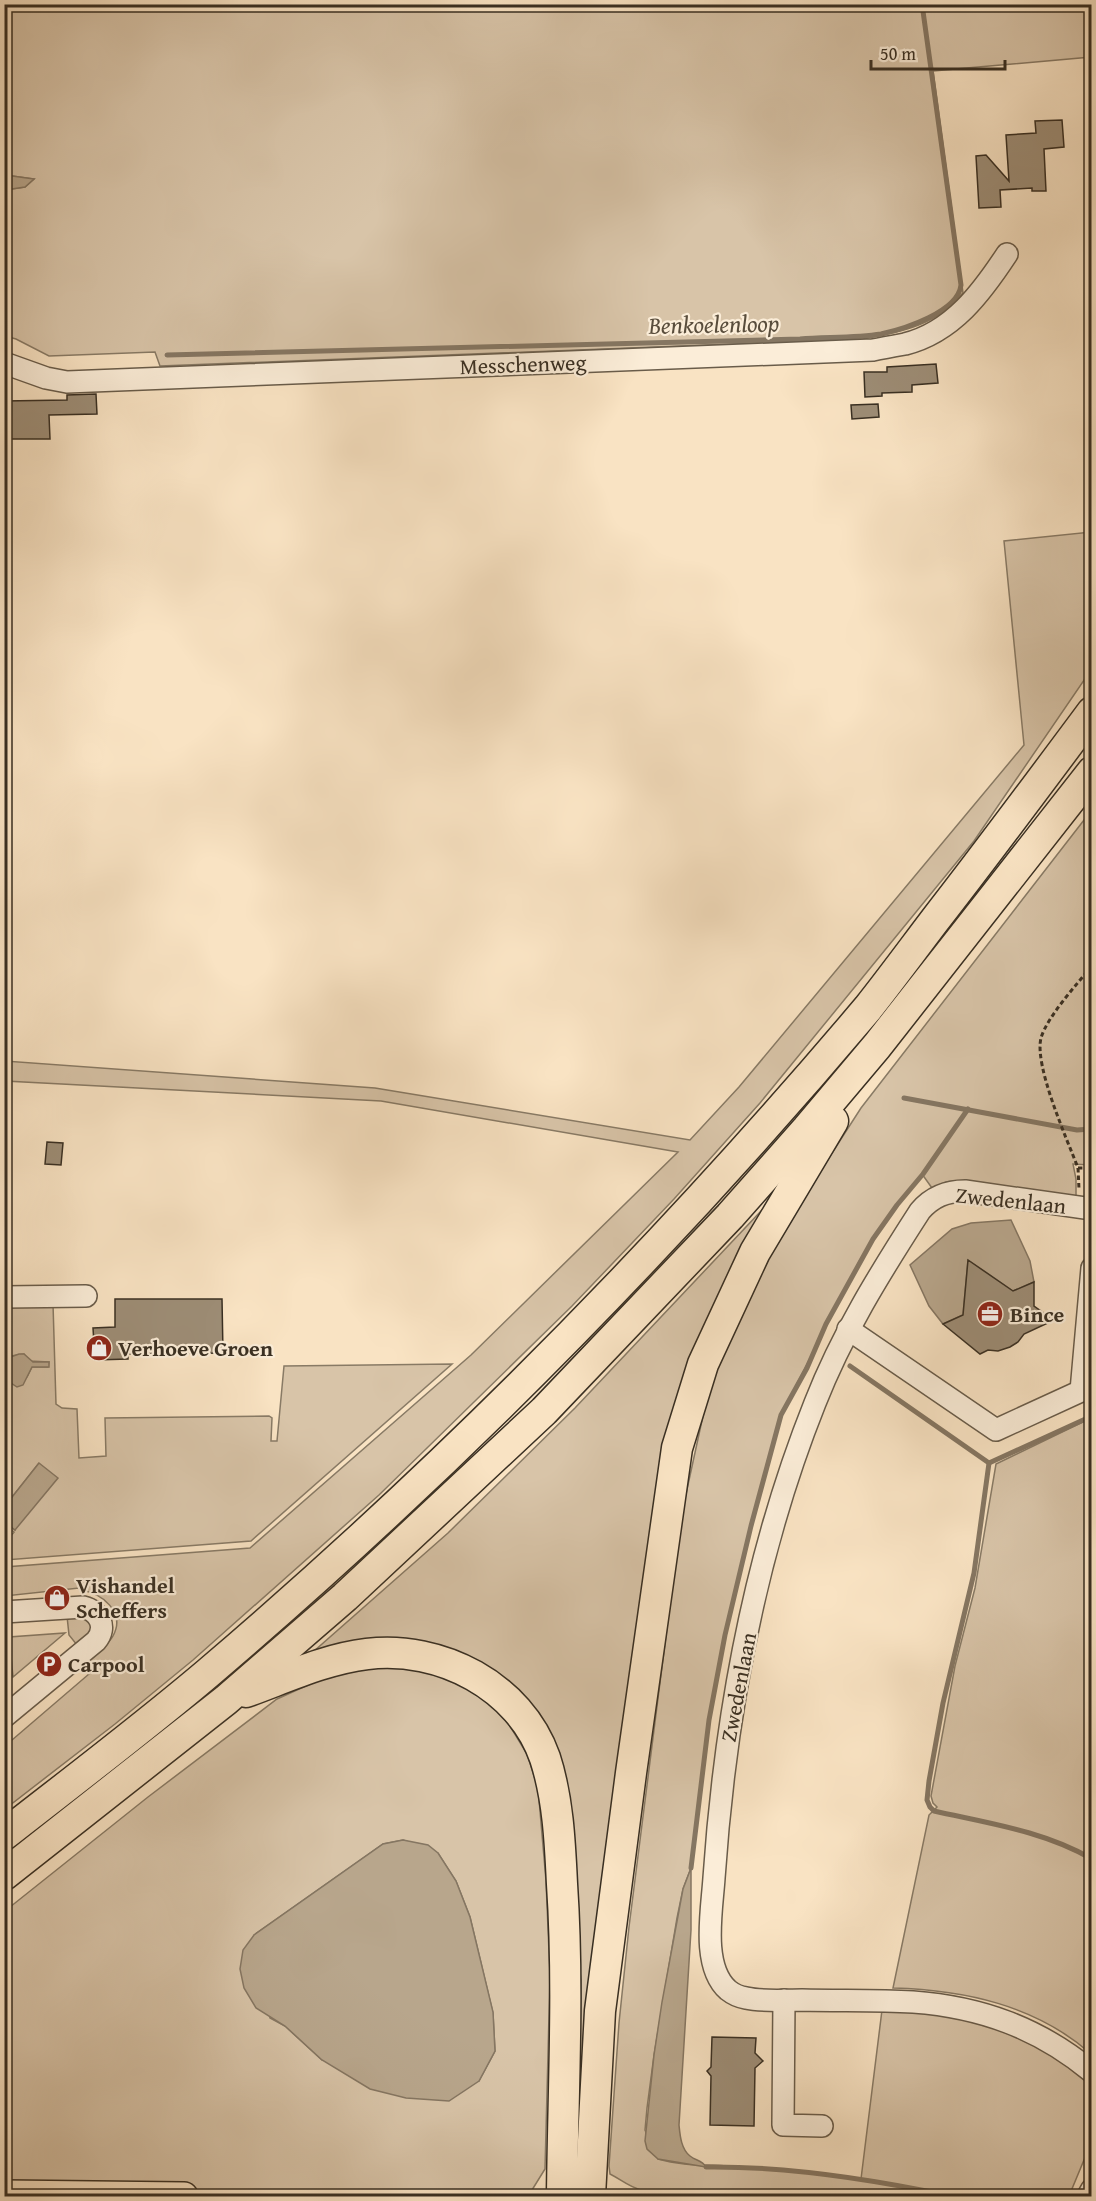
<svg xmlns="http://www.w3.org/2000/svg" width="1096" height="2201" font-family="'Gentium Book Plus',serif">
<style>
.green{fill:#d8c4a8;stroke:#887a65;stroke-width:1.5;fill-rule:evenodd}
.water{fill:#b8a68c;stroke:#857662;stroke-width:1.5}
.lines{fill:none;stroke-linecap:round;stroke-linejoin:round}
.stream{stroke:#857662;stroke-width:5}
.building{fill:#9d8d76;stroke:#392f22;stroke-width:1.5}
.minor-casing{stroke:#695c4a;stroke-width:24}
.major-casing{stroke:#392f22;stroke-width:30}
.highway-casing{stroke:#392f22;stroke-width:33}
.path{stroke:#392f22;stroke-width:3;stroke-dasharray:4.5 3;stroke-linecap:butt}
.minor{stroke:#fbedd8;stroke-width:21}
.major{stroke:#f9e3c3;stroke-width:27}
.highway{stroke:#f9e3c3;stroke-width:30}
.labels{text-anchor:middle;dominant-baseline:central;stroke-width:4.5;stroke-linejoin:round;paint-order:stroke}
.street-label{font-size:22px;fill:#392f22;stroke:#fbedd8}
.poi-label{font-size:22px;font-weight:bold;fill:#392f22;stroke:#fbedd8;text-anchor:start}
.water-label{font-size:24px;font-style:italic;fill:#594d3c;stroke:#fbedd8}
</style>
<rect width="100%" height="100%" fill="#f9e3c3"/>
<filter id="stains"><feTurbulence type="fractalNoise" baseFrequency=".00333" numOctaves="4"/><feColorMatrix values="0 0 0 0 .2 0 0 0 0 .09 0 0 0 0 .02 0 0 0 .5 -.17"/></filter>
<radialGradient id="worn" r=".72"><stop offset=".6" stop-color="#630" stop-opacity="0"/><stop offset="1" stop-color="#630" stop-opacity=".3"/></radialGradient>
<!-- green -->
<g class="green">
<path d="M5 5H1091V57L933 71 963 293C937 325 902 332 863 339L160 366 155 352 49 356 16 339 5 336V190L25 187 34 179 5 175Z"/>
<path d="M1091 532V670L974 841 760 1103 674 1199 572 1306 379 1495 193 1660 115 1724 5 1809V1746L96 1668 89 1659C97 1653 108 1645 113 1636 126 1612 102 1593 80 1590L79 1588 5 1596V1567L250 1548 471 1355 678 1152 381 1101 5 1081V1061L375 1088 690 1140 739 1087 1024 745 1004 541Z"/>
<path d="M1091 811V1165L1073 1164 1076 1179V1198L958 1181 946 1182 932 1188 922 1174 897 1205 860 1260 781 1415 751 1526 725 1635 709 1720 691 1868 683 1889 677 1918 654 2055 647 2108 645 2130 658 2159C685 2167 712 2164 740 2167 781 2170 821 2175 861 2179L882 2010C915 2011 951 2013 983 2022 1016 2032 1066 2060 1091 2083V2143L1069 2196H802L692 2190H641C627 2186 622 2180 610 2174L609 2166 619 2023 629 1927 681 1517 706 1402 723 1348 760 1271 801 1201 861 1108Z"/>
<path d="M780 1191 703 1341 584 2102H579L581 1980 560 1795 494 1678 313 1652 448 1533 575 1408Z"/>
<path d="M5 1304H53L56 1404 62 1408 77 1409 79 1458 106 1456 105 1418 269 1416 272 1418 271 1441H277L284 1366 452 1364 251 1541 5 1560V1543L14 1532 5 1525V1522L15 1530 39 1463 5 1506V1379L10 1384 27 1377 32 1367H48L49 1362 29 1361 24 1354 11 1356 5 1359Z"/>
<path d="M1091 1418V2054C1036 2005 964 1990 893 1988L929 1815 937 1807 933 1803 931 1796 955 1666 975 1588 996 1464Z"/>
<path d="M86 1614 94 1629 77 1645 69 1635 67 1616Z"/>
<path d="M65 1633 13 1677 9 1637Z"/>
<path d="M370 1666 411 1667 458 1682 493 1705 510 1726 527 1754 538 1788 546 1881 550 1976 545 2169 532 2190 506 2196 5 2188V1911L148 1797 277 1699 330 1675ZM403 1840 438 1853 456 1881 470 1917 493 2013 495 2051 479 2081 322 2060 285 2026 270 2018 254 1935 383 1844Z"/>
</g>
<!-- water -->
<g class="water">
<path d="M5 175 34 179 25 187 5 190Z"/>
<path d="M1011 1220 1030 1261 1034 1282 1013 1291 968 1260 963 1315 943 1324 929 1306 910 1265 952 1229 971 1223Z"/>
<path d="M19 1354H24L33 1362H49V1367H32L23 1385 17 1387 5 1379V1359Z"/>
<path d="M39 1463 58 1478 15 1530 5 1522V1506Z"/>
<path d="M403 1840 428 1845 438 1853 456 1881 470 1917 493 2012 495 2051 479 2081 449 2101 406 2098 370 2089 322 2060 285 2026 256 2008 244 1988 240 1969 243 1950 254 1935 383 1844Z"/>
<path d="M691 1868V1930L679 2125C680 2135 681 2149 690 2156 696 2161 702 2160 706 2167L658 2159 647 2149 645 2141 654 2055 662 2002 683 1889Z"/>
</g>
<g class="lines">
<!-- stream -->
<g class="stream">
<path d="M167 355 800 339C827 337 855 338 881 334 904 329 958 312 961 285L922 4"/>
<path d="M904 1098 1077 1130 1092 1129"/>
<path d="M850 1366 989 1463 1092 1416"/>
<path d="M989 1463 974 1573 943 1703 929 1781 927 1800 930 1807 934 1811C987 1823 1044 1831 1092 1859"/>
<path d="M691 1868 709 1720 725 1635 751 1526 781 1415 807 1368 826 1324 873 1239 897 1205 923 1174 968 1109"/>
<path d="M706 2167C787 2166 871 2179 951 2196"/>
</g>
</g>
<!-- building -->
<g class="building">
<path d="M1062 120 1064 147 1044 149 1046 191H1032V188L1000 190 1001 207 979 208 976 156 986 155 1009 181 1006 135 1036 133 1035 121Z"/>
<path d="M936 364 938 383 912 385V392L882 393V396L865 397 864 372H887V367Z"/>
<path d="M96 394 97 414 49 415 50 439H4V401L67 400V395Z"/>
<path d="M878 404 879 417 852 419 851 405Z"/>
<path d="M47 1142 63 1143 61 1165 45 1164Z"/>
<path d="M968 1260 1013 1291 1034 1282V1306L1054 1320 1024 1334 1018 1342 1010 1347 998 1351 988 1350 980 1354 943 1324 963 1315Z"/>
<path d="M115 1299H222L223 1353 128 1354V1359L95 1360 93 1328 115 1327Z"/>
<path d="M712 2037 756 2038 755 2053 763 2061 755 2068 754 2126 710 2125 711 2076 707 2071 711 2067Z"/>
</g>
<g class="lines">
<defs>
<g id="minor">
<path d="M4 363 46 378 67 382 873 350C883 348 894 346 905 344 953 332 982 292 1007 254"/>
<path d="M1092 1209 965 1191C946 1191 932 1197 920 1211 880 1273 842 1334 815 1403 755 1553 725 1717 714 1878 712 1910 701 1966 728 1990 733 1994 739 1997 746 1998 763 2002 784 2000 802 2000 839 2001 876 2000 913 2002 981 2007 1039 2028 1092 2072"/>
<path d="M4 1297 86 1296"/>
<path d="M848 1329 996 1430 1081 1391 1092 1268"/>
<path d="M4 1612 83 1607C99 1611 108 1627 96 1641L4 1717"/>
<path d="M784 2000 783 2125 822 2126"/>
<path d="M1088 2196 1092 2189"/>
</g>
<path id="major" d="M4 2194 184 2196"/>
<g id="highway">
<path d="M246 1692C285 1678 325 1659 367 1654 440 1645 520 1686 545 1758 558 1798 560 1842 562 1884 569 1988 563 2092 562 2196"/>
<path d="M4 1835C73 1781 142 1729 208 1673 445 1471 667 1246 868 1008 891 979 913 949 935 920 988 852 1040 782 1092 712"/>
<path d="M4 1875 226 1700 345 1597 544 1411 730 1216 807 1129 877 1046 1092 772"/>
<path d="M590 2196 600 2011 631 1773 677 1448 703 1364 755 1252 833 1121"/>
</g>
</defs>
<!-- minor casing -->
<use href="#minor" class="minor-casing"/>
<!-- major casing -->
<use href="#major" class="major-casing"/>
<!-- highway casing -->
<use href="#highway" class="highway-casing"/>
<!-- path -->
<g class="path">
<path d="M1092 966C1077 984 1047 1017 1041 1038 1034 1066 1067 1139 1078 1168H1092"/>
<path d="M1078 1168 1079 1189"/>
</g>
<!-- minor -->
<use href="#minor" class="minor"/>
<!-- major -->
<use href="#major" class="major"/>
<!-- highway -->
<use href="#highway" class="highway"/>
</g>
<!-- icons -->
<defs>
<symbol id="office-disc" viewBox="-11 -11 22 22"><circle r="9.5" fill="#8f2418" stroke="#fbedd8"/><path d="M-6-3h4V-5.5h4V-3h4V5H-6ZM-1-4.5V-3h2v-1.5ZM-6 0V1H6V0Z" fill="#fff"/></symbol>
<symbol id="shop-disc" viewBox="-11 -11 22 22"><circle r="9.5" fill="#8f2418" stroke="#fbedd8"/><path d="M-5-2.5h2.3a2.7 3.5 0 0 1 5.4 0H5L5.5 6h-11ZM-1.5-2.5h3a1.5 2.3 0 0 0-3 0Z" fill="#fff"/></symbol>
<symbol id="parking-disc" viewBox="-11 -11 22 22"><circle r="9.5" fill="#8f2418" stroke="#fbedd8"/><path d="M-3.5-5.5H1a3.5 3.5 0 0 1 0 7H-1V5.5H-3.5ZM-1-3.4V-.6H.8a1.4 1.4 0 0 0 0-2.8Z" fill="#fff"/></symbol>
</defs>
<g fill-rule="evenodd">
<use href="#office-disc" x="975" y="1299" width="30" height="30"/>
<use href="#shop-disc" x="84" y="1333" width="30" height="30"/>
<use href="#shop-disc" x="42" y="1583" width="30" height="30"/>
<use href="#parking-disc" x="34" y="1649" width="30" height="30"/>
</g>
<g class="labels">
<!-- street labels -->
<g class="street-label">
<text transform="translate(523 364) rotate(-2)">Messchenweg</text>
<text transform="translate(1011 1200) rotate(6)">Zwedenlaan</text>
<text transform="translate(738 1687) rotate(-79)">Zwedenlaan</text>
</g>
<!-- poi labels -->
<g class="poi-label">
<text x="1010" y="1314">Bince</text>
<text x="118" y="1348">Verhoeve Groen</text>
<text x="76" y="1585">Vishandel<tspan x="76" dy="25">Scheffers</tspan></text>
<text x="68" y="1664">Carpool</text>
</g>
<!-- water labels -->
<g class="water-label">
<text transform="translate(714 324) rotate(-1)">Benkoelenloop</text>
</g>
</g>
<!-- margin -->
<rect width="1096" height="2201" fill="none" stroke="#f9e3c3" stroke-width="24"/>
<rect x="6" y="6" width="1084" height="2189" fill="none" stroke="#392f22" stroke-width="3"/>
<rect x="12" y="12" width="1072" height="2177" fill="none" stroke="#392f22" stroke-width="1.5"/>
<!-- scale -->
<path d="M871 60v9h134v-9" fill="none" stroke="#392f22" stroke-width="3"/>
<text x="880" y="60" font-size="18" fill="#392f22" stroke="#fbedd8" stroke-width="4.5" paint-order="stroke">50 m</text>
<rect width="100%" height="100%" filter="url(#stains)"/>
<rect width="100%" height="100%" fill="url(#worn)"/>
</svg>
